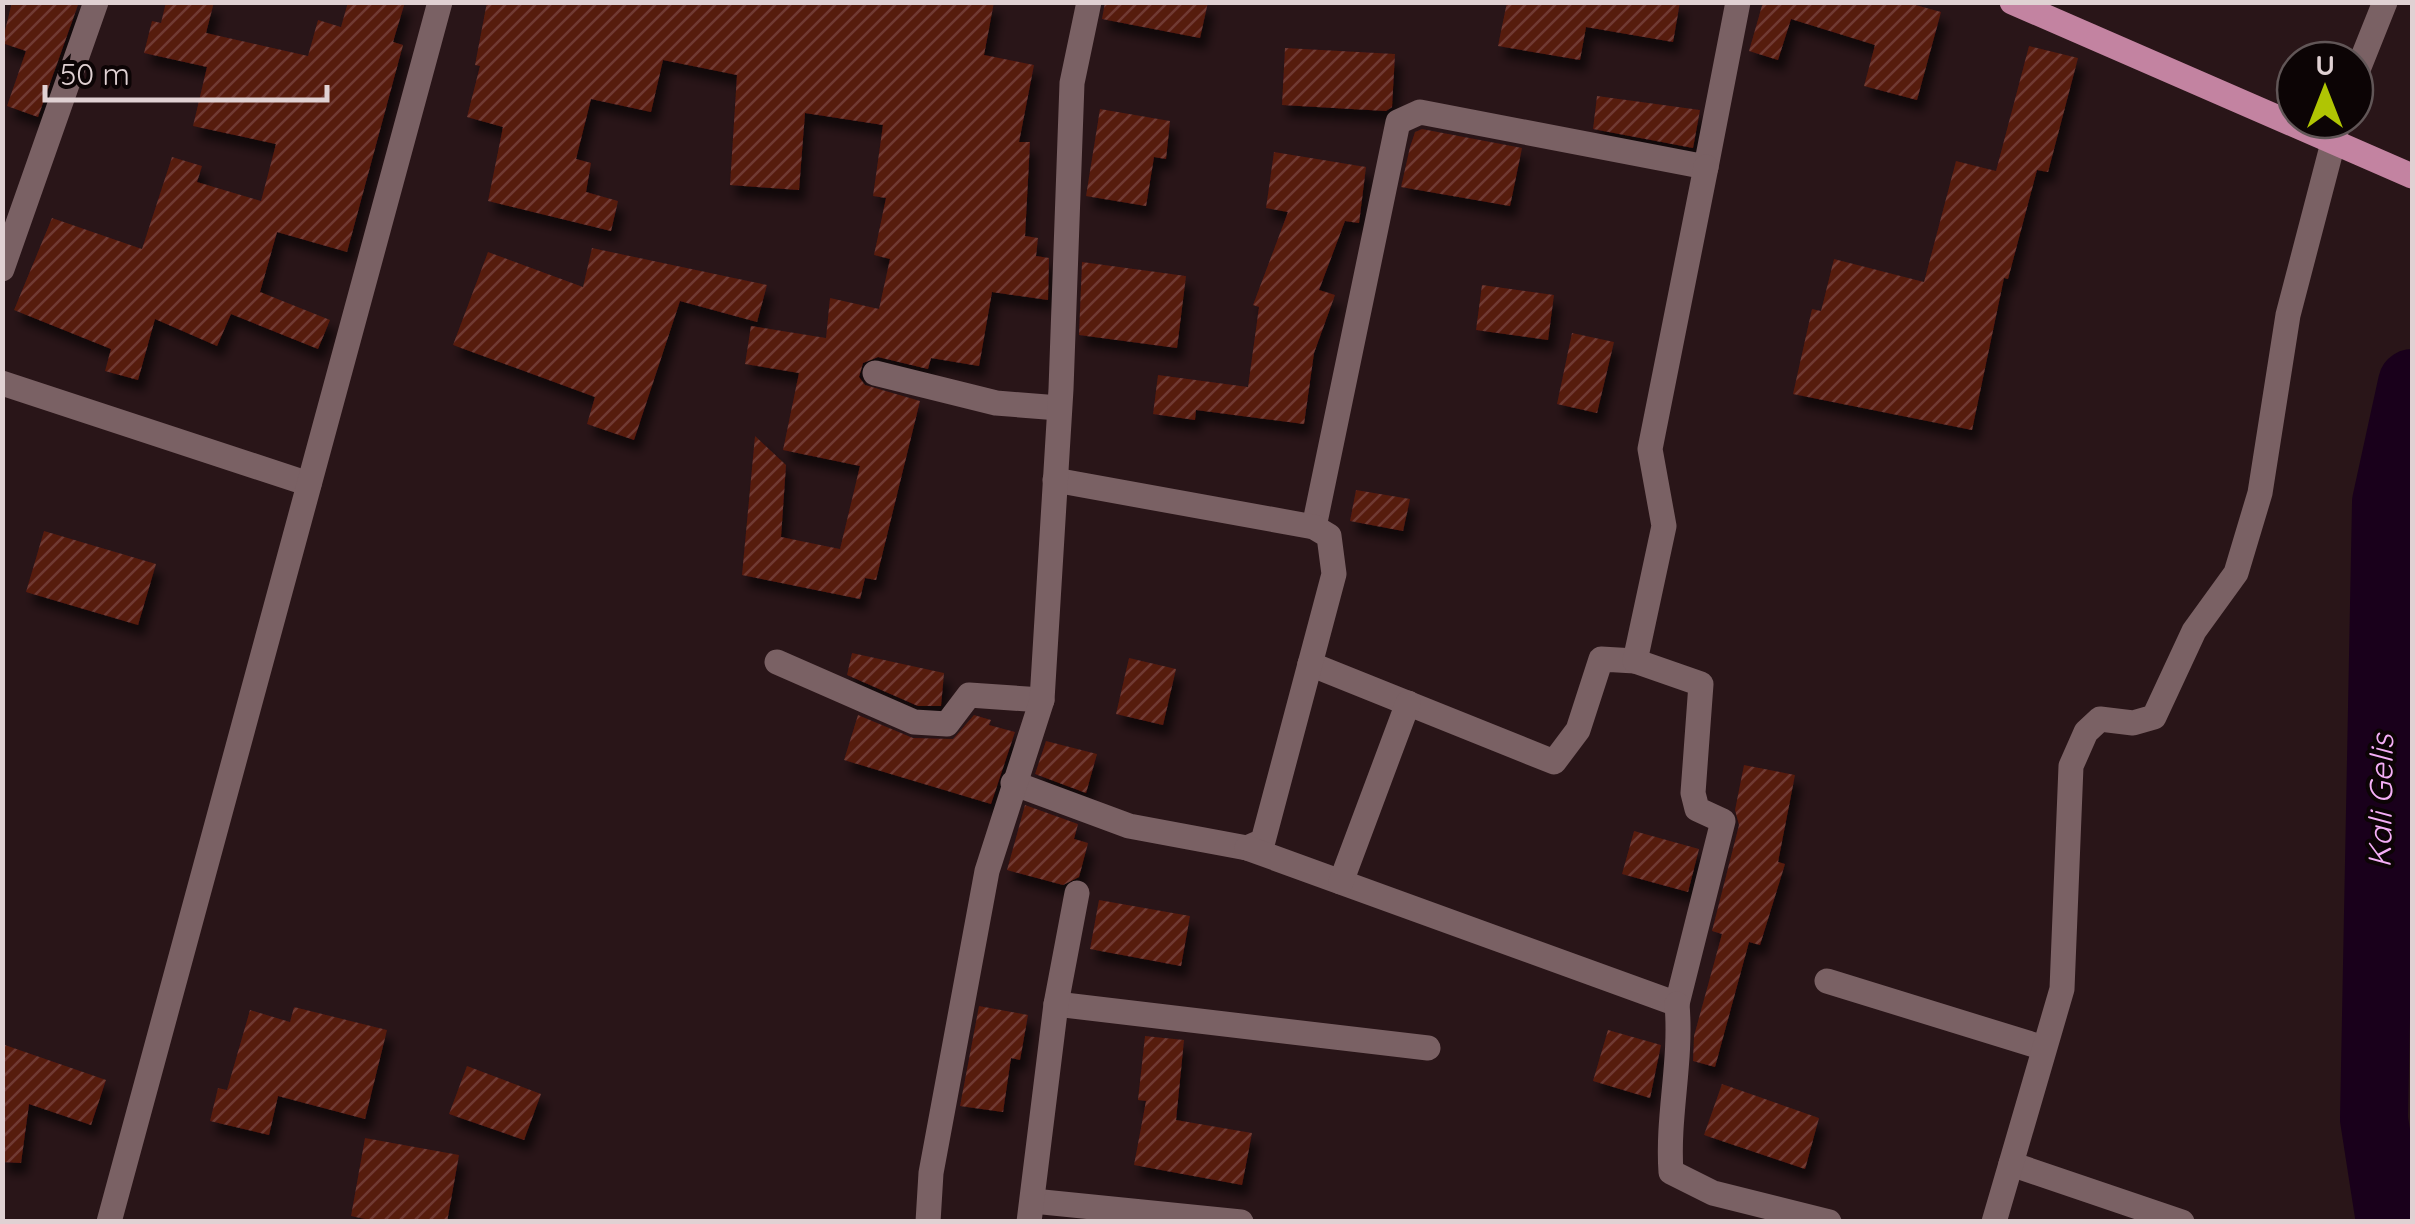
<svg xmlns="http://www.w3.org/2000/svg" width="2415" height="1224" font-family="Quicksand,sans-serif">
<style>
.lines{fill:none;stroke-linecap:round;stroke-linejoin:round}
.river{stroke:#19001b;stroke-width:68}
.building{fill:url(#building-hatch);filter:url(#shadow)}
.minor{stroke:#7a6164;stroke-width:25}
.major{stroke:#c383a1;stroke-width:25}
.labels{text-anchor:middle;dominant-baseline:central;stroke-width:8;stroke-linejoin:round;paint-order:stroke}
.water-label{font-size:32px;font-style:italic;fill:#f5aff7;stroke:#0c0405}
</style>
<defs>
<pattern id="building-hatch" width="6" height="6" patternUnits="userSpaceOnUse" patternTransform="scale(2.5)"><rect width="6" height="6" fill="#571a11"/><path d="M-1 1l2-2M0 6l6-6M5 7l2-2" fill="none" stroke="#6f3a33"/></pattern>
<filter id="shadow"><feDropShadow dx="6" dy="11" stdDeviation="5" flood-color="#0009"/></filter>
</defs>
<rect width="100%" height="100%" fill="#291518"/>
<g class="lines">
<!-- river -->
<path class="river" d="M2390 1222 2374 1119 2386 502 2412 383"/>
</g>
<!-- building -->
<g class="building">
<path d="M12 2H79L38 117 7 106 26 51 2 43Z"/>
<path d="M166 2H214L206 33 308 56 318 20 341 27 348 2H405L393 42 403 45 347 252 277 232 260 292 330 320 318 349 231 314 217 346 155 319 138 380 105 371 111 349 14 310 52 218 142 249 172 157 202 166 197 182 261 201 276 144 193 126 207 67 144 53 152 21 161 23Z"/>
<path d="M487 2H994L984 55 1034 65 1019 142H1030L1025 236 1038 238 1036 256 1049 258 1048 300 992 292 979 366 931 358 928 369 878 357 863 363 859 377 865 385 920 401 876 580 865 578 860 599 742 575 755 436 786 465 781 537 840 549 860 466 783 450 799 373 745 364 751 326 826 338 830 298 879 309 890 259 874 255 886 198 873 196 883 125 805 113 799 190 730 185 737 75 663 60 651 112 591 99 576 159 591 163 586 192 618 201 611 231 488 201 503 127 467 117 480 66 475 65Z"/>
<path d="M1105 2H1208L1200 38 1102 19Z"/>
<path d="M1507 2H1680L1673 42 1586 27 1580 60 1498 46Z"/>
<path d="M1763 2H1905L1941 12 1917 100 1864 86 1875 45 1791 19 1778 60 1749 51Z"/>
<path d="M2029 46 2078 58 2048 172 2037 170 2008 279 2004 278 1972 430 1793 394 1812 309 1821 311 1834 259 1924 282 1956 161 1996 171Z"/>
<path d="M1285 48 1395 54 1392 107 1386 111 1282 105Z"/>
<path d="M1597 96 1700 110 1693 148 1593 129Z"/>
<path d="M1100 109 1170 121 1166 159 1154 157 1146 206 1086 196Z"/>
<path d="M1422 129 1522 148 1510 206 1401 187 1410 147 1415 132Z"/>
<path d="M1274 152 1366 167 1359 223 1345 221 1319 290 1335 295 1314 353 1304 424 1196 410 1195 420 1153 414 1158 375 1248 387 1259 307 1253 305 1288 212 1266 208Z"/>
<path d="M592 248 767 285 757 322 680 301 634 440 587 424 595 397 453 345 488 252 583 287Z"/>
<path d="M1082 262 1186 276 1177 348 1079 335Z"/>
<path d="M1482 285 1554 295 1548 340 1476 330Z"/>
<path d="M1572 333 1614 342 1597 413 1557 404Z"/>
<path d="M1356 490 1410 499 1403 531 1350 521Z"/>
<path d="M44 531 156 564 138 625 26 592Z"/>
<path d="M852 653 944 673 941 706H918L847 675Z"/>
<path d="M1129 658 1176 669 1163 725 1116 714Z"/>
<path d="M858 715 913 738 953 739 974 715 991 720 989 725 1015 732 991 804 844 760Z"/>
<path d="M1046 741 1097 754 1086 793 1035 774Z"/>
<path d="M1744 765 1795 775 1778 862 1785 864 1760 945 1749 942 1715 1067 1693 1061 1694 1036 1722 934 1712 931 1739 825 1735 810Z"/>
<path d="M1025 805 1078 824 1074 839 1088 843 1079 877 1063 885 1007 870Z"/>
<path d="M1634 831 1699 849 1688 892 1622 874Z"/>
<path d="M1099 900 1190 916 1181 966 1090 949Z"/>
<path d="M979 1006 1028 1015 1020 1060 1011 1058 1003 1112 960 1106Z"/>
<path d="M294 1007 387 1030 365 1119 278 1096 269 1135 210 1121 218 1088 227 1090 250 1010 290 1022Z"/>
<path d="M1608 1030 1661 1045 1650 1098 1593 1081Z"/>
<path d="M1145 1036 1184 1040 1176 1120 1252 1133 1242 1185 1134 1165 1146 1101 1138 1100Z"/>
<path d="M2 1044 106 1080 91 1125 29 1104 21 1163 2 1162Z"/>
<path d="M467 1066 541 1094 524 1140 449 1114Z"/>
<path d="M1722 1084 1819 1118 1805 1169 1704 1135Z"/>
<path d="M365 1138 459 1155 447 1222H379L351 1216Z"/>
</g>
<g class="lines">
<!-- minor -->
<g class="minor">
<path d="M2355 77 2385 2"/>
<path d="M2 269 96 2"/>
<path d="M875 373 996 403 1059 408"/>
<path d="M2 383 309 484"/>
<path d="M1314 527 1398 122 1420 112 1706 167 1738 2"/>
<path d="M777 662 914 722 947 724 969 695 1042 700"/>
<path d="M1310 664 1554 762 1578 730 1601 659 1635 661"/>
<path d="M1013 783 1129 826 1247 848 1263 841 1334 574 1329 536 1314 527 1055 480"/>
<path d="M1247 848 1677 1004 1723 821 1697 809 1693 793 1701 684 1635 661 1664 526 1650 449 1706 167"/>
<path d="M1341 882 1408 703"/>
<path d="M1827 981 2044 1048"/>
<path d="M1056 1004 1428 1048"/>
<path d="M1677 1004C1682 1062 1667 1116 1671 1172L1713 1193 1829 1222"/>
<path d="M2011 1164 2182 1222"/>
<path d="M1033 1201 1241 1222"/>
<path d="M109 1222 440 2"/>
<path d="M928 1222 931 1173 987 871 1042 700 1061 389 1072 83 1089 2"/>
<path d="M1029 1222 1056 1004 1077 893"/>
<path d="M1994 1222 2062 989 2071 766 2086 732 2100 719 2133 723 2154 717 2194 631 2236 573 2260 493 2288 315 2339 120"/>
</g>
<!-- major -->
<path class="major" d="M2012 2 2412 176"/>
</g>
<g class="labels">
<!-- water labels -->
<g class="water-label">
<text transform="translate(2380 801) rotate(-89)">Kali Gelis</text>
</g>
</g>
<!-- border -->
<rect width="2415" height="1224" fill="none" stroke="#e0d1d3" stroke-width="10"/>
<!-- north arrow -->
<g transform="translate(2325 90)"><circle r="48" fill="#0c0405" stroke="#615657" stroke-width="2.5"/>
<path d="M0-8L18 38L0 25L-18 38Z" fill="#b0c503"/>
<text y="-15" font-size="28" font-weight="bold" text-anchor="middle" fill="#e0d1d3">U</text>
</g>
<!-- scale -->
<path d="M45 85v15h282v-15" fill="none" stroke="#e0d1d3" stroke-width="5"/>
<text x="60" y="85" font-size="30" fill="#e0d1d3" stroke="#0c0405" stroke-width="8" paint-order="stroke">50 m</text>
</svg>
